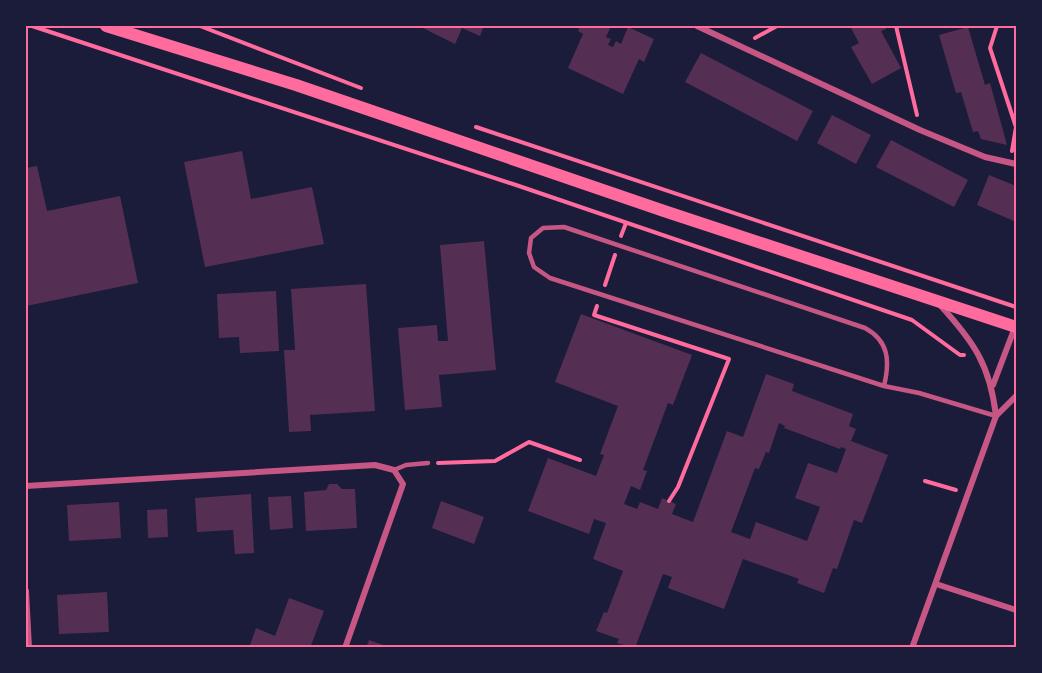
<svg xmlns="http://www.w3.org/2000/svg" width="1042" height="673" font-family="Literata,serif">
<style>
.building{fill:#542f53;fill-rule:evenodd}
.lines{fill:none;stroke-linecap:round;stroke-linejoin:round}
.path{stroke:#ff6b9d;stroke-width:4}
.service{stroke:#c65784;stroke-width:4.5}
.minor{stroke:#c65784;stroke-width:6}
.secondary{stroke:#ff6b9d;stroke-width:12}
.neatline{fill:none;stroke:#ff6b9d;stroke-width:2}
</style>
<rect width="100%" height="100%" fill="#1b1b3a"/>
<!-- building -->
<g class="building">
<path d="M419 26H484L480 36 462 28 455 44Z"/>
<path d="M580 26H611L606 37 611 39 608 45 613 47 616 41 621 44 628 27 654 39 644 62 639 59 623 94 568 68 583 34 578 31Z"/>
<path d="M850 26H884L886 29 881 31 901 68 872 84 851 47 859 43Z"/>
<path d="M968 27 985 85 990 83 1007 145 981 139 978 131 973 132 961 92 956 93 939 35Z"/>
<path d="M701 53 813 111 797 141 685 82Z"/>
<path d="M832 115 871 135 856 164 817 143Z"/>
<path d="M891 140 968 180 954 207 876 167Z"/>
<path d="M242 151 251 199 312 187 324 244 205 267 184 162Z"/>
<path d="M37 166 47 211 120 196 138 283 26 306V168Z"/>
<path d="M989 175 1016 186V222L977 205Z"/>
<path d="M484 241 496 370 439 375 442 407 405 410 398 328 437 325 438 341H448L440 245Z"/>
<path d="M366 284 375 411 310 415 311 431 289 432 284 350H295L291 289Z"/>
<path d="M276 291 279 351 240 353 239 337 219 338 217 294Z"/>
<path d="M581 314 692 355 673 405 668 403 643 470 647 471 640 490 631 486 624 504 637 509 640 502 658 509 662 498 676 504 672 514 693 522 727 431 743 437 766 374 794 384 792 391 853 414 849 426 856 429 851 441 888 455 862 523 854 520 837 569 833 568 824 593 797 583 799 579 743 559 724 609 668 588 672 577 663 574 635 648 617 643 619 639 596 631 604 612 607 613 623 571 593 559 606 523 594 519 589 534 528 511 548 458 596 476 604 455 600 454 618 406 555 382ZM779 423 785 426 784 428 840 449 841 447 846 449 837 473 808 463 795 498 820 507 807 541 756 522 750 539 731 532 755 468 759 469 766 452 769 453Z"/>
<path d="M329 484H337L342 489H355L357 528 306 531 304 492 326 490Z"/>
<path d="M251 494 254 553 235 554 233 530 197 532 195 498Z"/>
<path d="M291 496 293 528 270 530 268 497Z"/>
<path d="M441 501 484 517 474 544 432 528Z"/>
<path d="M119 502 121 538 69 541 67 505Z"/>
<path d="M167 509 168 537 148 538 147 510Z"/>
<path d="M107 592 109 632 59 634 57 595Z"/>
<path d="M289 598 324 611 310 648H249L256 628 275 636Z"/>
<path d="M369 640 389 647V648H366Z"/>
</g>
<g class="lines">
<!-- path -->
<g class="path">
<path d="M32 26 516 185 912 320 960 355H964"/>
<path d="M200 26 361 88"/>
<path d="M896 26 917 115"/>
<path d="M997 26 990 48 1016 127 1012 151"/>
<path d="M755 38 777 26"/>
<path d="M476 127 1016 307"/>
<path d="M621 236 626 223"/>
<path d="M605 285 615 255"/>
<path d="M597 306 594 315 729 359 678 487 669 501"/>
<path d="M438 463 495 461 529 442 580 460"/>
<path d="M925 481 956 490"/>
</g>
<!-- service -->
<g class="service">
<path d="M884 386C890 361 889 341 865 328L564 227 543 228 531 238 529 253 534 267 550 278 884 386 919 393 996 416"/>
<path d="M394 470 406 465 428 463"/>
</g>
<!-- minor -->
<g class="minor">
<path d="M697 26 920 130 985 157 1016 164"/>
<path d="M993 385 1015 327"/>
<path d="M996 416 1016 396"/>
<path d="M26 486 375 465 394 470 403 484 345 648"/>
<path d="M936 584 1016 610"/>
<path d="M26 591 29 648"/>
<path d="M912 648 996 416C990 365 974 342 940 305"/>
</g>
<!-- secondary -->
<path class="secondary" d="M106 26 296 85 664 211 1016 327"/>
</g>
<!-- border -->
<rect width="1042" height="673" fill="none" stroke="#1b1b3a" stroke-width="54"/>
<rect x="27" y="27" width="988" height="619" class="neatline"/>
</svg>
